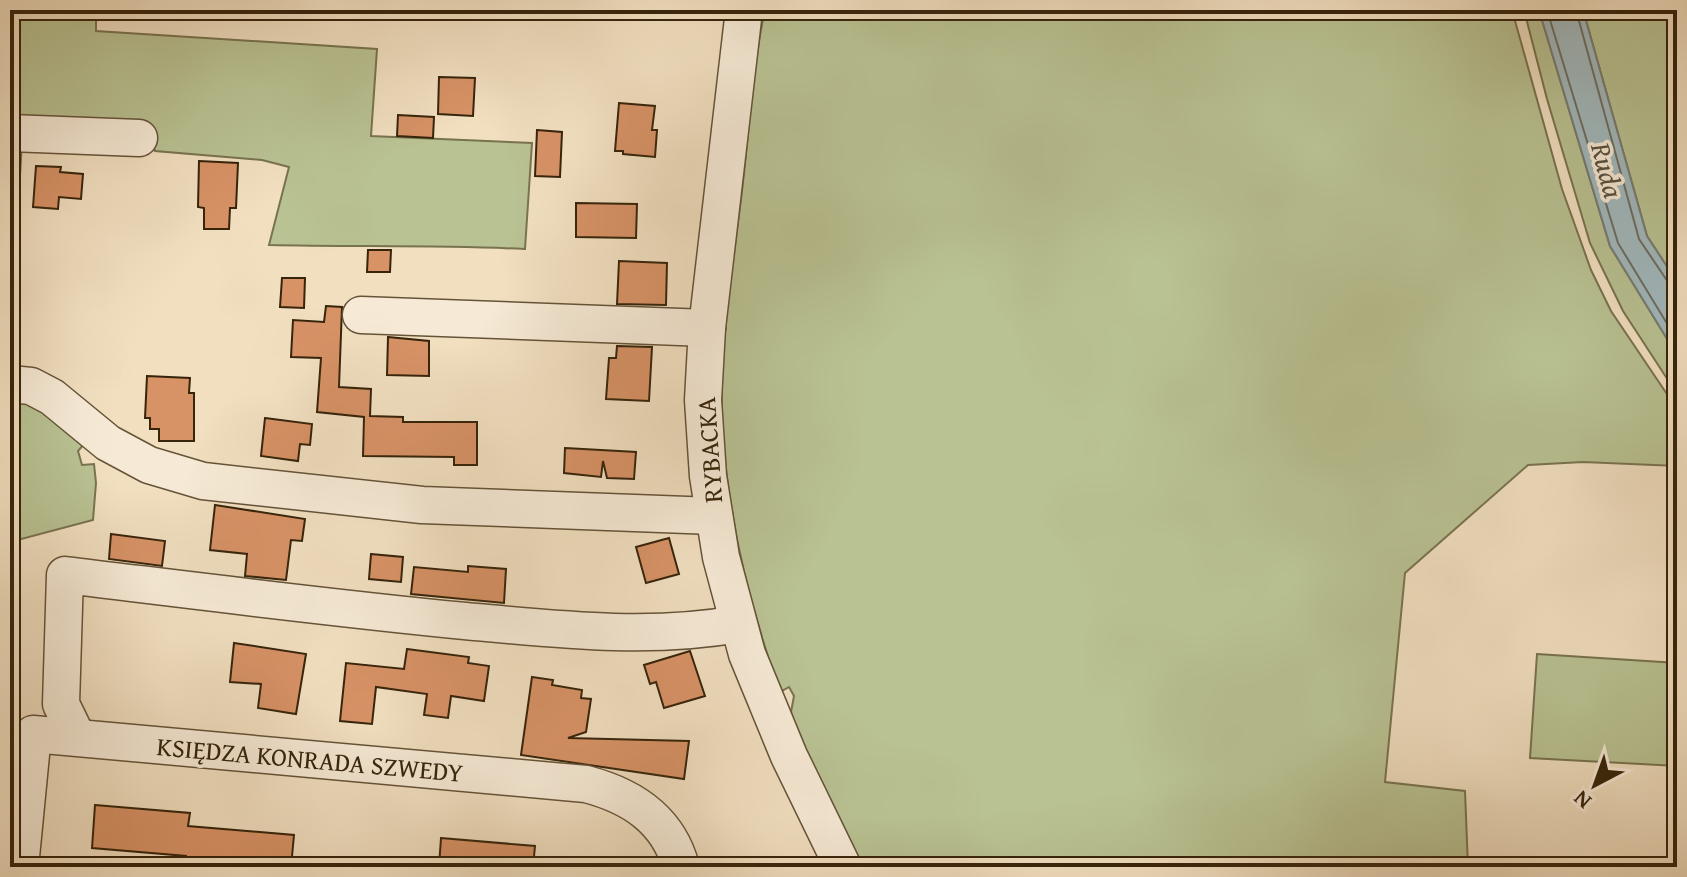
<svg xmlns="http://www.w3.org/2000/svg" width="1687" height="877" font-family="'Gentium Book Plus',serif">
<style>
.green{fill:#b9c293;stroke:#78734f;stroke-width:2}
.water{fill:#a1b9be;stroke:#767d76;stroke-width:2}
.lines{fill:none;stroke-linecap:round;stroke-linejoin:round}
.shore{stroke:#6c6e64;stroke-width:2}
.stream{stroke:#767d76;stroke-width:8}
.building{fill:#d79266;stroke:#36240b;stroke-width:2}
.minor-casing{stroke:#655338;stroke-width:39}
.minor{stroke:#f6ead6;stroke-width:36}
.labels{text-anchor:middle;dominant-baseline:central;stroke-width:7;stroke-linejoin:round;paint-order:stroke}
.street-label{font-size:26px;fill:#36240b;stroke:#f6ead6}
.water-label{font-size:28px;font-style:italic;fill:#565141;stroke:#f6ead6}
</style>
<rect width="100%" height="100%" fill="#f1dfc0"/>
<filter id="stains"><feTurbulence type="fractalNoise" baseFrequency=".0025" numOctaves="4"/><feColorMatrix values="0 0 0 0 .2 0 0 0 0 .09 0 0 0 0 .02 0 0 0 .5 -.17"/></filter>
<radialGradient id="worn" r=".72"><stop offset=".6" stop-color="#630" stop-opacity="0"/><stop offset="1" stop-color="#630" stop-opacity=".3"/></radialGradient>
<!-- green -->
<g class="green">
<path d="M10 10H96V31L377 49 371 136 532 143 525 249C439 245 354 247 269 245L289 167 262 160 155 151 149 133 10 126Z"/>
<path d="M765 10H1512L1562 189 1591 270 1611 311 1677 409V466L1583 462 1528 465 1405 573 1385 782 1465 791 1468 867H863L794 725 791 712 794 696 789 687 780 692C748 602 725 510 722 414 720 340 733 264 742 191 749 131 752 69 765 10Z"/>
<path d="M1524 10H1539L1610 246 1677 355V394L1623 311 1590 243 1547 99Z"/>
<path d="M1583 10H1677V282L1647 236Z"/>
<path d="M10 142H22L16 243H10Z"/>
<path d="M10 392H17L85 443 78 451 82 465 94 464 96 483 93 520 10 542Z"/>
<path d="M1537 654 1677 663V766L1530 758Z"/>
</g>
<!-- water -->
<path class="water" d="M1539 10H1583L1647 236 1677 282V355L1610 246Z"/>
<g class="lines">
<!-- shore -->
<g class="shore">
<path d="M1547 10 1618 243 1677 340"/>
<path d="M1576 10 1639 239 1668 282 1677 285"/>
</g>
<!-- stream -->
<path class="stream" d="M1675 10 1677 17"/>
</g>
<!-- building -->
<g class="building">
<path d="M439 77 475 78 473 116 438 114Z"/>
<path d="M619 103 655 106 652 130H657L655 157 623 154V151H615Z"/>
<path d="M398 115 434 117 433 138 397 136Z"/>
<path d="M537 130 562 132 560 177 535 176Z"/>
<path d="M199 161 238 163 236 208H230L229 229H204V208L198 207Z"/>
<path d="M36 166 61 167 60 172 83 174 81 199 59 197 58 209 33 207Z"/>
<path d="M576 203 637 204 636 238 576 237Z"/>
<path d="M368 250H391L390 272H367Z"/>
<path d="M619 261 667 263 666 305 617 304Z"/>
<path d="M282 278H305L304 308 280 307Z"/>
<path d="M326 306 342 307 339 387 371 389 370 416 403 417V422H477V465H454V457L363 456 364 417 317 412 321 358 291 357 293 320 324 322Z"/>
<path d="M388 337 429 341V376L387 375Z"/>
<path d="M617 346 652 347 649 401 606 399 609 358H616Z"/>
<path d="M147 376 190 378 189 393H194V441H159V429H150V418H145Z"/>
<path d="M265 418 312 424 310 445 300 444 298 461 261 456Z"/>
<path d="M565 448 636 452 634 479 607 478 603 461 601 477 564 473Z"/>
<path d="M215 505 305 519 302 541 291 540 286 580 245 576 247 554 210 550Z"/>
<path d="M111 534 165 541 162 566 109 559Z"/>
<path d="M669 538 679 574 646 583 636 547Z"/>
<path d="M371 554 403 557 401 582 369 579Z"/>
<path d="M468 566 506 569 504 603 411 594 414 567 468 572Z"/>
<path d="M234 643 306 654 296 714 258 708 261 684 230 682Z"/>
<path d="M407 649 469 657 468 663 489 666 484 701 451 696 448 718 424 715 427 694 376 687 372 724 340 721 346 663 404 669Z"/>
<path d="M690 651 705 696 664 708 656 682 650 684 644 665Z"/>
<path d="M532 677 553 680 552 685 582 690 581 698 591 699 586 732 568 738 689 741 684 779 521 755Z"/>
<path d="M95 805 190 813 188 826 294 835 291 867H185L186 856 92 848Z"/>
<path d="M441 838 535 846 533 867H439Z"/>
</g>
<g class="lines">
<defs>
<g id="minor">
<path d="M744 10 707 328 703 400 708 476 721 557 747 654 789 756 843 867"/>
<path d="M10 133 139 138"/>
<path d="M361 315 707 328"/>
<path d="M10 384 31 386 52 397 108 443 149 465 203 481 422 505 714 516"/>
<path d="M77 737 61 704 65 575C198 591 331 608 465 621 555 629 648 640 738 624"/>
<path d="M20 867 33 734 586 784C632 796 668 819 681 867"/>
</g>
</defs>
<!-- minor casing -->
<use href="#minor" class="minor-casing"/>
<!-- minor -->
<use href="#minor" class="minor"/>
</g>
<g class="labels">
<!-- street labels -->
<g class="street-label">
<text transform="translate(709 450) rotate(-94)">RYBACKA</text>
<text transform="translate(310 759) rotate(5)">KSIĘDZA KONRADA SZWEDY</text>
</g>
<!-- water labels -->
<g class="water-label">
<text transform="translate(1608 170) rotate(75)">Ruda</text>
</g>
</g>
<!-- margin -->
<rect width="1687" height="877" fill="none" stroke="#f1dfc0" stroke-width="40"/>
<rect x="12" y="12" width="1663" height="853" fill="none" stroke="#36240b" stroke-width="4"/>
<rect x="20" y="20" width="1647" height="837" fill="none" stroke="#36240b" stroke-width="2"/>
<!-- north arrow -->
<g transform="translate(1595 785) rotate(221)" stroke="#f6ead6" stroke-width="6" paint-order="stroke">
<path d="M0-6L14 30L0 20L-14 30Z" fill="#36240b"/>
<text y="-12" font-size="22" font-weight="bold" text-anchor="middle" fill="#36240b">N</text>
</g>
<rect width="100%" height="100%" filter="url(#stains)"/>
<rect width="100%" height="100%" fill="url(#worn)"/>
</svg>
